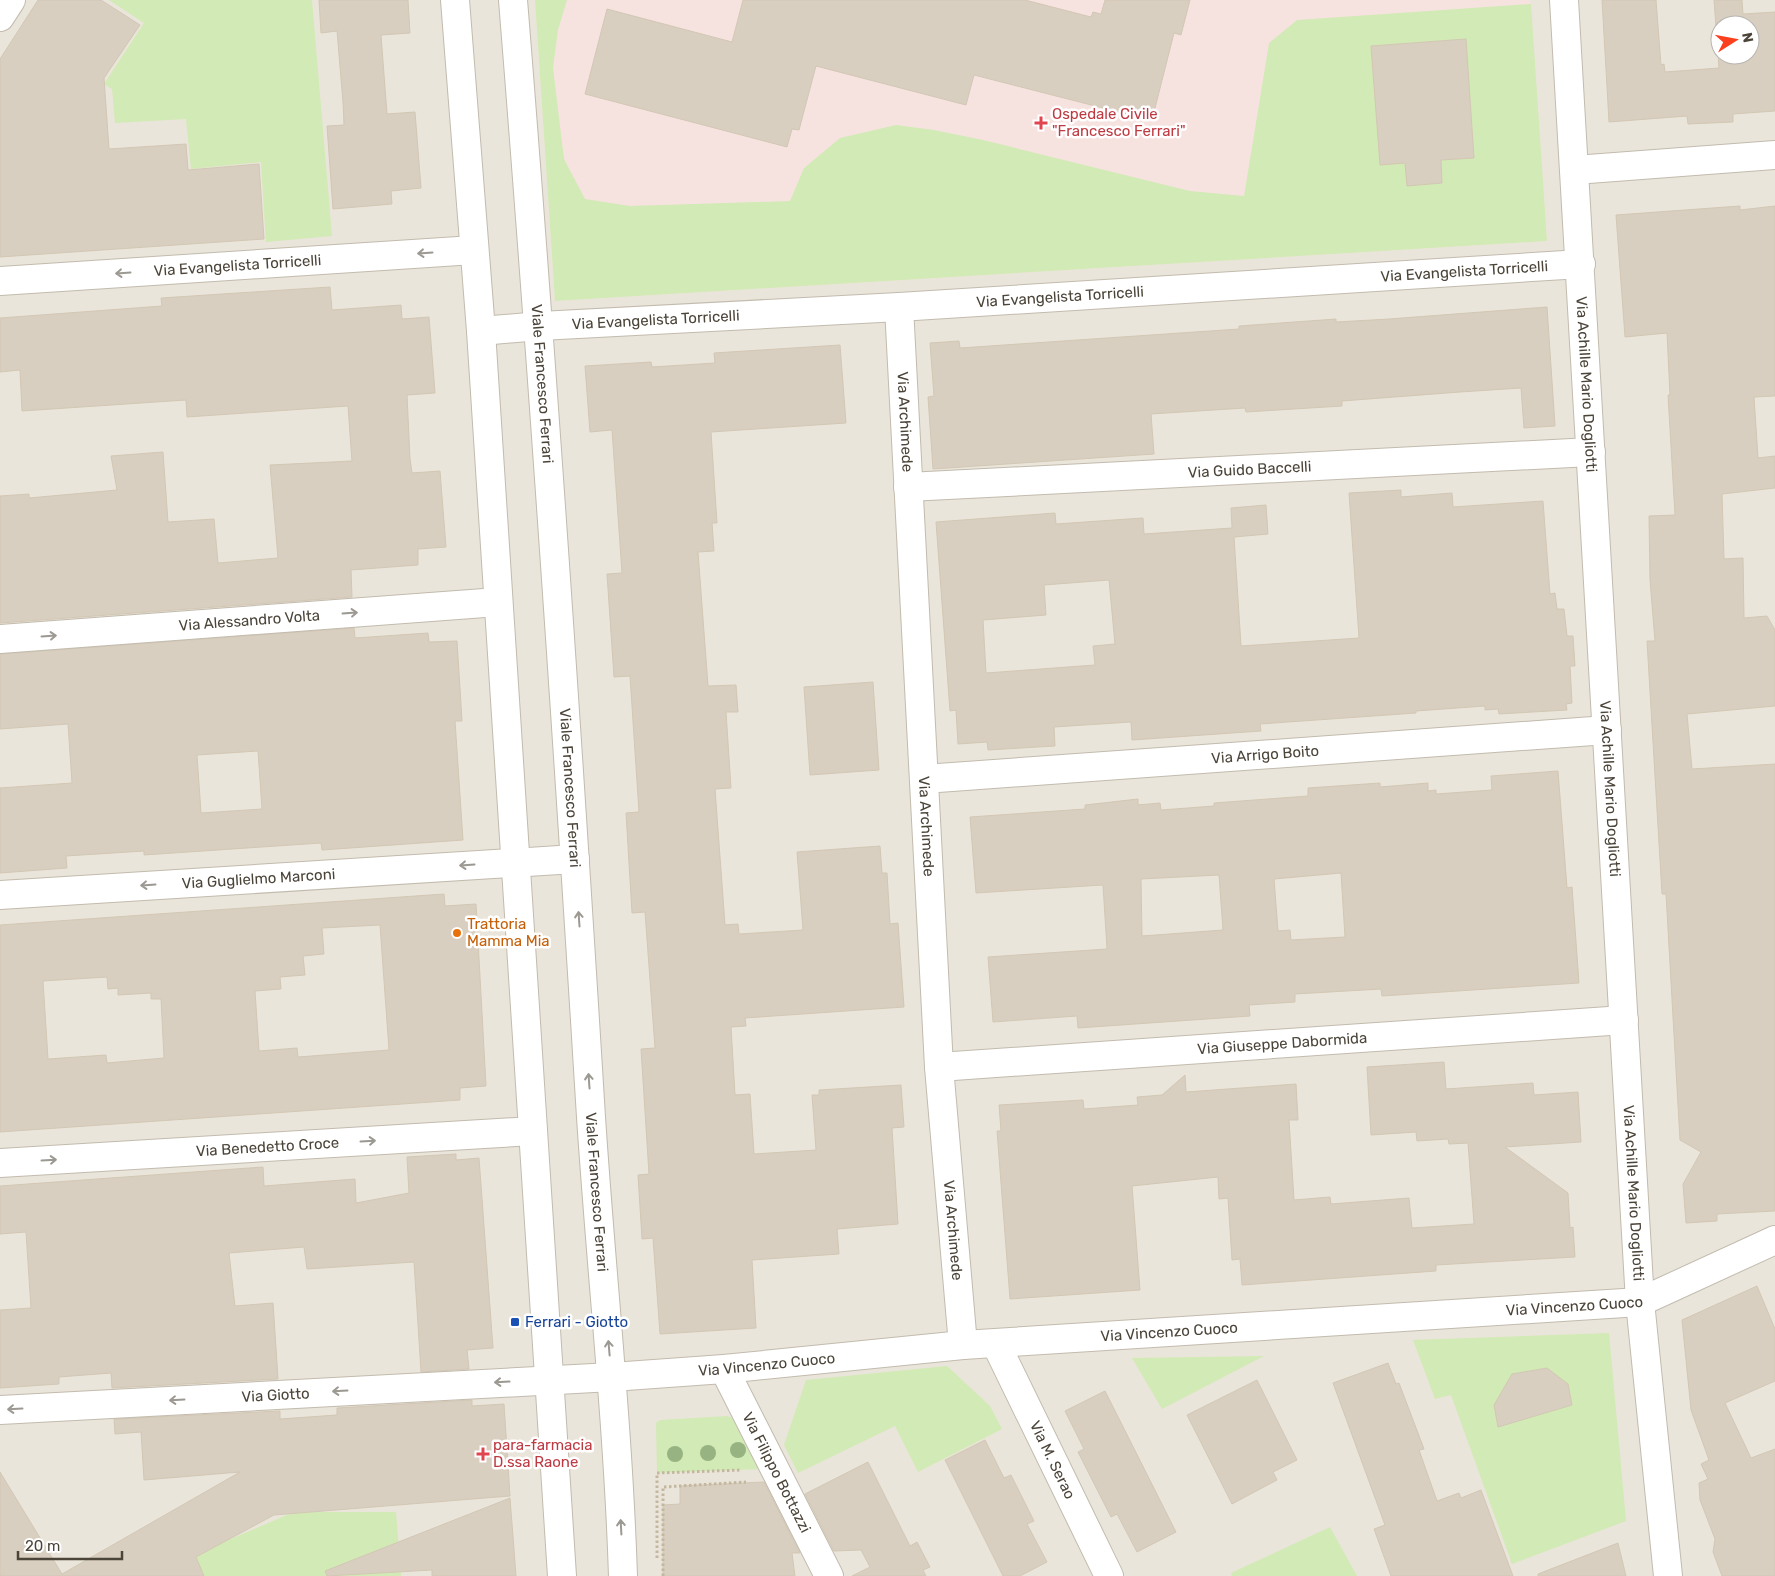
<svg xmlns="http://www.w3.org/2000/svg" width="1775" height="1576" font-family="Rubik,sans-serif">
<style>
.residential{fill:#eae5da;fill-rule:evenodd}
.medical{fill:#f6e3e0}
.green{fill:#d2eab5}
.building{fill:#d8cfc1;stroke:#d3c7b4;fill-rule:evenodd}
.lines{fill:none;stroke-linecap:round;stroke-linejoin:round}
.minor-casing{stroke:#c2bbae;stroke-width:30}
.tertiary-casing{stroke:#c2bbae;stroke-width:30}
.path{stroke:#c4b79f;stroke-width:3;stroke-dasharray:2.5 2.5;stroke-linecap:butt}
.minor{stroke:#fff;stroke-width:28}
.tertiary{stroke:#fff;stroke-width:28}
.tree{fill:#97b381}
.oneway{stroke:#9c9892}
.health-dot{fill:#e0444e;stroke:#fff;stroke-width:2}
.food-dot{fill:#e8710a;stroke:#fff;stroke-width:2}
.transit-dot{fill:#1a4fb4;stroke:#fff;stroke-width:2}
.labels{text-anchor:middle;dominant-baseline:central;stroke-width:5;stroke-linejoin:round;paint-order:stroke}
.health-label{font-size:15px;fill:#be3a42;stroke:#fff;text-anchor:start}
.street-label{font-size:15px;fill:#4b4439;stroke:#fff}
.food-label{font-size:15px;fill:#c56008;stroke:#fff;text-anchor:start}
.transit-label{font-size:15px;fill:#164399;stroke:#fff;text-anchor:start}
</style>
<rect width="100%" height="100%" fill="#f6f3ec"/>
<!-- residential -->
<path class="residential" d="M0 0H1775V1576H0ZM1720 25H1750V55H1720Z"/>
<!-- medical -->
<path class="medical" d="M535 0H1530L1547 241 555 301Z"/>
<!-- green -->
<g class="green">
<path d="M109 0H312L332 236 266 242 261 162 191 169 186 119 115 123 112 89 104 84 144 23Z"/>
<path d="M535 0H567L558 30 553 68 564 159 585 199 630 206 790 201 804 168 840 138 896 125 934 130 983 140 1190 191 1244 196 1269 43 1297 20 1531 4 1547 241 555 301Z"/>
<path d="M1609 1333 1626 1521 1512 1564 1451 1395 1435 1399 1413 1340Z"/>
<path d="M1264 1356 1162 1409 1132 1358Z"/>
<path d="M947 1366 990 1406 1002 1429 918 1472 895 1426 798 1473 784 1445 806 1380Z"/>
<path d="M727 1416 740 1421 763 1469 657 1473 656 1423 660 1420Z"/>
<path d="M294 1512H396L401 1576H202L193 1555Z"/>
<path d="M1330 1527 1357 1576H1232L1231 1573Z"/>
</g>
<!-- building -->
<g class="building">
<path d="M38 0H101L140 25 104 78 109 149 186 144 188 170 259 164 264 239 0 257V59Z"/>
<path d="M319 0H408L410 33 381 35 387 114 415 112 421 188 391 191 392 204 333 209 327 126 344 125 343 102 337 31 321 33Z"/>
<path d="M743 0H1025L1091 17 1093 12 1101 14 1105 0H1190L1181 35 1174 33 1153 116 1147 115 1146 119 974 75 966 105 816 66 799 130 792 129 787 147 585 94 607 9 732 42Z"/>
<path d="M1602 0H1656L1661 65 1664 64 1665 72 1719 68 1714 0H1742L1743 14 1775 12V111L1733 114V122L1688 124 1687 116 1609 122ZM1720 25H1750V55H1720Z"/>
<path d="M1466 39 1474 158 1441 160 1442 183 1407 186 1405 163 1380 165 1371 46Z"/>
<path d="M1740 206V210L1775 206V396L1754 397 1758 458 1775 456V488L1722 494 1724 559 1743 558 1744 618 1767 616 1775 630V706L1687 714 1692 769 1775 764V1211L1717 1214V1221L1686 1223 1683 1184 1701 1152 1680 1140 1666 894H1662L1647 641H1655L1650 580 1649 516 1675 515 1668 395H1670L1667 333 1625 337 1616 215Z"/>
<path d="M330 287 332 310 401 305 402 319 429 317 435 393 407 395 410 459 412 473 440 471 446 547 418 549V565L351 570 352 597 0 623V496L29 494V498L117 490 111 456 163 452 168 522 214 519 218 563 278 558 270 465 352 461 348 406 187 417 186 400 22 411 20 370 0 372V318L162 306 161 298Z"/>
<path d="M1547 307 1555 426 1524 428 1521 388 1460 392 1342 401V406L1246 412 1245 408 1151 414 1154 454 933 469 928 397 934 396 930 343 959 341 960 348 1239 329V326L1336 319V322L1389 319Z"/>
<path d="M840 345 846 423 711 432 717 523H712L714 551 698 552 708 686 736 685 738 712H726L731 788 715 789 725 925 738 924 739 934 803 930 797 852 880 846 882 873H887L890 924 898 923 904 1007 745 1018 746 1026 731 1027 735 1095 750 1094 754 1154 816 1150 812 1095H819V1090L901 1085 904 1127 892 1128 898 1224 837 1229 839 1254 752 1260 756 1328 660 1334 653 1238 642 1239 638 1175 649 1174 641 1049 655 1048 645 912 632 913 626 813 639 812 630 676 614 677 607 574 622 573 612 430 590 432 585 366 651 362 652 367 715 363 714 353Z"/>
<path d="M1401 490V497L1452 493 1453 507 1543 501 1550 594 1555 593 1557 609H1564L1567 636H1573L1575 666H1570L1572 703 1566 704 1567 710 1499 714 1498 709 1485 710V706L1416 711V713L1260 724 1261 731 1132 740 1131 722 1054 727 1055 746 988 750 987 742 958 744 956 710 950 711 936 522 1055 513 1056 524 1143 518 1144 534 1232 528 1231 508 1266 505 1268 534 1234 537 1241 646 1359 638 1349 493ZM1109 580 1115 644 1093 646 1095 665 986 673 983 620 1046 615 1044 585Z"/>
<path d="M354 628 355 638 428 633 429 642 457 641 462 721H455L463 840 322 850 321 843 144 855V851L66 856 67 868 0 873V788L72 783 68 724 0 729V654ZM258 751 262 809 201 813 197 755Z"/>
<path d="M873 682 879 770 810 775 804 687Z"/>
<path d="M1558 771 1567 888 1572 887 1579 983 1382 996 1381 989 1295 994V1002L1249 1005 1250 1016 1078 1028 1077 1016 993 1022 988 957 1107 949 1103 885 976 893 970 817 1085 809V805L1138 799V805L1160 803 1161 810 1214 806V803L1308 796V788L1380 783V787L1428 783V791L1436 790V794L1492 790 1491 776ZM1341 873 1345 937 1291 940 1290 930 1278 931 1274 879ZM1219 875 1223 930 1142 936 1141 879Z"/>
<path d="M444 894 445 906 476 904 486 1086 460 1088V1100L0 1132V925ZM380 925 389 1050 298 1057 297 1048 259 1051 255 991 281 989 280 977 305 975 303 956 324 954 322 928ZM107 977 108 989 118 988V995L151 993V999H161L164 1058 107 1063 106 1055 48 1059 43 981Z"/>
<path d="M1444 1062 1446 1089 1533 1083 1534 1095 1578 1092 1581 1142 1505 1147 1568 1193 1570 1228 1573 1227 1575 1257 1436 1265V1271L1242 1285 1240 1259 1232 1260 1228 1198 1219 1199 1218 1177 1132 1186 1140 1290 1010 1299 997 1131H1001L999 1105 1083 1100 1084 1109 1138 1105 1137 1097 1162 1095 1185 1075 1186 1092 1296 1084 1298 1120H1289L1294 1200 1330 1197 1331 1204 1409 1198 1412 1228 1474 1224 1468 1143 1449 1144 1448 1139 1417 1141 1416 1132 1371 1135 1367 1067Z"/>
<path d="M456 1154V1160L479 1158 493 1348 467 1350 469 1369 421 1372 414 1262 307 1269 304 1247 229 1253 235 1306 273 1303 278 1379 112 1388 111 1373 59 1377V1384L0 1388V1310L31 1308 26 1232 0 1234V1186L263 1167 264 1186 355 1179 356 1203 409 1193 407 1157Z"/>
<path d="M1757 1286 1775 1329V1381L1725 1403 1751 1458 1775 1449V1576H1722L1713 1552 1715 1539 1700 1500 1699 1483 1708 1479 1701 1464 1709 1460 1691 1410 1682 1320Z"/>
<path d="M1388 1363 1396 1384 1399 1383 1424 1449 1419 1450 1437 1501 1459 1493 1461 1498 1481 1490 1513 1576H1391L1374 1529 1385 1525 1333 1383Z"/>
<path d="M1547 1368 1568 1384 1572 1405 1498 1427 1494 1405 1512 1374Z"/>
<path d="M1257 1380 1297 1460 1273 1472 1277 1480 1232 1504 1187 1415Z"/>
<path d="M1105 1391 1176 1532 1137 1552 1117 1514 1111 1517 1078 1452 1084 1449 1065 1411Z"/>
<path d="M472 1400V1406L504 1404 510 1496 274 1515 196 1557 204 1576H0V1472L62 1574 240 1472 144 1480 141 1432 115 1434 114 1419 280 1411V1419L337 1415V1408Z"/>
<path d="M985 1440 1004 1478 1011 1475 1034 1521 1027 1524 1047 1562 1020 1576H1003L945 1460Z"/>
<path d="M868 1462 910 1546 917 1542 930 1567 923 1570 926 1576H852L870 1567 861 1550 834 1551 805 1494Z"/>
<path d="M764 1482 800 1553H792L795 1576H663V1505L680 1504V1486Z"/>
<path d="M510 1498 516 1576H432V1570L327 1576 325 1571Z"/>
<path d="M1618 1543 1626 1576H1538V1574Z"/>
</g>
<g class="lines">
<defs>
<g id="minor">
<path id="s1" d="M513 0C543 372 568 744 591 1117 601 1270 618 1422 623 1576"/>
<path id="s2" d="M1564 0 1640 1302 1668 1576"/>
<path d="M0 17 11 0"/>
<path d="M1575 170 1775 155"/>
<path id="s3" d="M0 281 474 250"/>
<path id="s4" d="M899 307 939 1067 963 1345"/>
<path id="s5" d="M481 331 540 326 899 307 1581 264"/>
<path id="s6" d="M908 487 1591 452"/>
<path id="s7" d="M0 639 498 602"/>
<path id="s8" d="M924 779 1607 730"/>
<path id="s9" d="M0 895 575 859"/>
<path id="s10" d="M939 1067 1624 1020"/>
<path id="s11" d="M0 1163 533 1131"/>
<path id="s12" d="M996 1344 1109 1576"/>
<path id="s13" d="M724 1369 829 1576"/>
<path id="s14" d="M0 1410 612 1377 724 1369 963 1345 1640 1302 1775 1240"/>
</g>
<path id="tertiary" d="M455 0 481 331 562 1576"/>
</defs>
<!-- minor casing -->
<use href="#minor" class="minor-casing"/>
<!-- tertiary casing -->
<use href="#tertiary" class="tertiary-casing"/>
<!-- path -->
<g class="path">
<path d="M657 1558V1473L741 1470"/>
<path d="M663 1576V1487L746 1482"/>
</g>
<!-- minor -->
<use href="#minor" class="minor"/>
<!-- tertiary -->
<use href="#tertiary" class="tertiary"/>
</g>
<!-- trees -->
<g class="tree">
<circle cx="738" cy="1450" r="8"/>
<circle cx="708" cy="1453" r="8"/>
<circle cx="675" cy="1454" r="8"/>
</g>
<!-- one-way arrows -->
<defs><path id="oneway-shaft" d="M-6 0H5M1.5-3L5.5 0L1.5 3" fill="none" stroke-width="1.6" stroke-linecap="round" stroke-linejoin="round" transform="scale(1.25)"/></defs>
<g class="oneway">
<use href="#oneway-shaft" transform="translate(425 253) rotate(176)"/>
<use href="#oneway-shaft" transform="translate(123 273) rotate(176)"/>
<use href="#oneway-shaft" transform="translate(350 613) rotate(-4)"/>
<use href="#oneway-shaft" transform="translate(49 636) rotate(-4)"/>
<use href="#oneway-shaft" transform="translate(467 865) rotate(176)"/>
<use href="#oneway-shaft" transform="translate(148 885) rotate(176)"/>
<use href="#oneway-shaft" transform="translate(579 919) rotate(-94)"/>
<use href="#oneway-shaft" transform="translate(589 1081) rotate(-94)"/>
<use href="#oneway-shaft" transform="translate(368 1141) rotate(-3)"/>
<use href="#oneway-shaft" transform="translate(49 1160) rotate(-3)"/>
<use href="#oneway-shaft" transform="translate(609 1348) rotate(-95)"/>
<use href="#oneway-shaft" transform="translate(502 1382) rotate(177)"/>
<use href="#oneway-shaft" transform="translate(340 1391) rotate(177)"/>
<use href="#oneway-shaft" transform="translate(177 1400) rotate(177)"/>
<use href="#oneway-shaft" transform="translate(15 1409) rotate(177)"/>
<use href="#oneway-shaft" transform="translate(621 1527) rotate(-93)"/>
</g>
<!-- markers -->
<g class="health-dot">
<path d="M1038.5 115.5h5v5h5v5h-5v5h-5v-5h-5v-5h5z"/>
<path d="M480.5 1446.5h5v5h5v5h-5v5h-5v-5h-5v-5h5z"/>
</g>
<circle class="food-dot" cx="457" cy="933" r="5"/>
<rect class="transit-dot" x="510" y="1317" width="10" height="10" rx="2.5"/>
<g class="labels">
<!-- health labels -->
<g class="health-label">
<text x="1052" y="114">Ospedale Civile<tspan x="1052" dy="17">"Francesco Ferrari"</tspan></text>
<text x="493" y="1445">para-farmacia<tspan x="493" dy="17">D.ssa Raone</tspan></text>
</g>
<!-- street labels -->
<g class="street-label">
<text stroke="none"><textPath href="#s3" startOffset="238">Via Evangelista Torricelli</textPath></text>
<text stroke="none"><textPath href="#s5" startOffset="985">Via Evangelista Torricelli</textPath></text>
<text stroke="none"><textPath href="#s5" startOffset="580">Via Evangelista Torricelli</textPath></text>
<text stroke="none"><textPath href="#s5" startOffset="175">Via Evangelista Torricelli</textPath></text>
<text stroke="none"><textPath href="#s1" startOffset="385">Viale Francesco Ferrari</textPath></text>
<text stroke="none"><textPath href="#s2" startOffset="385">Via Achille Mario Dogliotti</textPath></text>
<text stroke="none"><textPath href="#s4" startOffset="115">Via Archimede</textPath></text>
<text stroke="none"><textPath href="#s6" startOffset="342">Via Guido Baccelli</textPath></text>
<text stroke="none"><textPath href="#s7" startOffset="250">Via Alessandro Volta</textPath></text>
<text stroke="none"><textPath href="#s8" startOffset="342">Via Arrigo Boito</textPath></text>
<text stroke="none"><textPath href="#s1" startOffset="790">Viale Francesco Ferrari</textPath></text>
<text stroke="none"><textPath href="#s2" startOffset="790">Via Achille Mario Dogliotti</textPath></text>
<text stroke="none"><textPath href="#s4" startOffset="520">Via Archimede</textPath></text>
<text stroke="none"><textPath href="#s9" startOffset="259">Via Guglielmo Marconi</textPath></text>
<text stroke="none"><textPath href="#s10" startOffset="344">Via Giuseppe Dabormida</textPath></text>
<text stroke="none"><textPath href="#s11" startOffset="268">Via Benedetto Croce</textPath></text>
<text stroke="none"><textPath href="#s1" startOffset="1195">Viale Francesco Ferrari</textPath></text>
<text stroke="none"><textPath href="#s2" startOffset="1195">Via Achille Mario Dogliotti</textPath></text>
<text stroke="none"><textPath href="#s4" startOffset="925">Via Archimede</textPath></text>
<text stroke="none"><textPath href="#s14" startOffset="1578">Via Vincenzo Cuoco</textPath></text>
<text stroke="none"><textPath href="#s14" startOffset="1172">Via Vincenzo Cuoco</textPath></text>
<text stroke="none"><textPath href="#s14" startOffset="768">Via Vincenzo Cuoco</textPath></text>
<text stroke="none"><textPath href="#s14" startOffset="276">Via Giotto</textPath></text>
<text stroke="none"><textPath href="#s12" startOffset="129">Via M. Serao</textPath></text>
<text stroke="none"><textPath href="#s13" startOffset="116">Via Filippo Bottazzi</textPath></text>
</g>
<!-- food labels -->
<g class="food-label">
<text x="467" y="924">Trattoria<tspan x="467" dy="17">Mamma Mia</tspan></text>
</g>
<!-- transit labels -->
<g class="transit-label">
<text x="525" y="1322">Ferrari - Giotto</text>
</g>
</g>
<!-- north arrow -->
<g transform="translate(1735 40) rotate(79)"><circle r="24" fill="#ffffff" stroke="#b7b4b0"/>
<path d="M0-4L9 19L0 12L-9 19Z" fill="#fc3f1d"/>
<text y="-8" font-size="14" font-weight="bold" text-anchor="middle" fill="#4b4439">N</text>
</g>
<!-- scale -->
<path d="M18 1551v8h104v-8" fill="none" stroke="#4b4439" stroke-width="2.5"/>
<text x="25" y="1551" font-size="15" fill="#4b4439" stroke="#ffffff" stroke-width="4" paint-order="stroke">20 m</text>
</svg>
